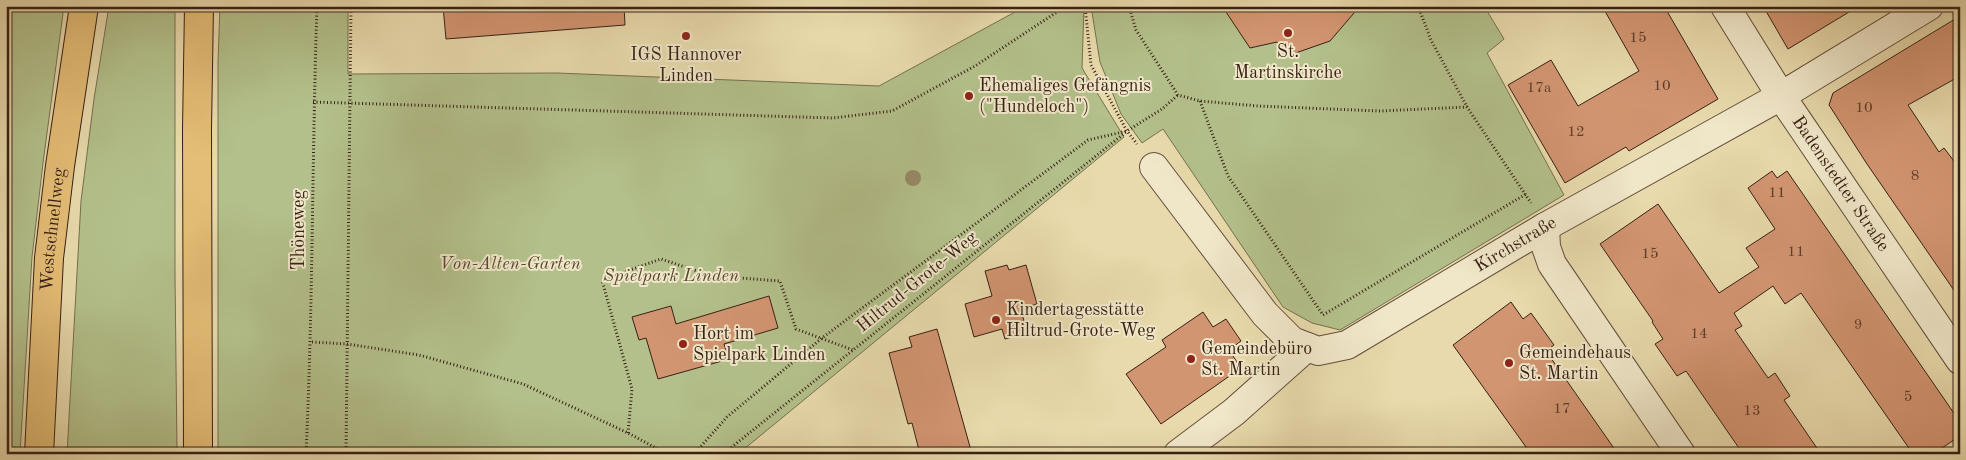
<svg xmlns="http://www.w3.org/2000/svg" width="1966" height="460" font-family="'Old Standard TT',serif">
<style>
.green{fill:#b3c08b;stroke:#767050}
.building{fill:#d29571;stroke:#382015}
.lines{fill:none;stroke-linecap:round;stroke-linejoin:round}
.minor-casing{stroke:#644e3b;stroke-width:30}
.highway-casing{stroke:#382015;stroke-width:30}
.path{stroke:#382015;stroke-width:3;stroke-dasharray:1 2.5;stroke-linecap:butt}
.minor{stroke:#f0e7c9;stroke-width:28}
.highway{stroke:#e4bd76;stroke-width:28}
.tree{fill:#988a69}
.poi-dot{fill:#8f2418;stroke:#f0e7c9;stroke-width:2}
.labels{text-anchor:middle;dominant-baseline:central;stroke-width:4;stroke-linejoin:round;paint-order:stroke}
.number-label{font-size:15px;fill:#5e3d2c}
.poi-label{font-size:18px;fill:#382015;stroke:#f0e7c9;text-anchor:start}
.street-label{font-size:18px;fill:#382015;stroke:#f0e7c9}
.park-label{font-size:18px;font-style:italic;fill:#574832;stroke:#f0e7c9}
</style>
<rect width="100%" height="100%" fill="#e8daac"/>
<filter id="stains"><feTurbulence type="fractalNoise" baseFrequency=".004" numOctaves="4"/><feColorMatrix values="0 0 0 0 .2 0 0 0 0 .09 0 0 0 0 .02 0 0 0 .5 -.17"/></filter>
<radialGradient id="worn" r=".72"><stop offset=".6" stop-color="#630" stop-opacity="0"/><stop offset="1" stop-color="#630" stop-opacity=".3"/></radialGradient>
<!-- green -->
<g class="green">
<path d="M6 6H64L43 163 32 257 20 454H6Z"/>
<path d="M109 6H175V274L177 454H67L81 201 94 99Z"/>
<path d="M220 6H348V74L557 73 879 86 1026 6H1084L1082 68 1124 137 738 454H218V62Z"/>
<path d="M1091 6H1484L1504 39 1487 53 1564 195 1340 330 1312 323 1283 307 1163 129 1142 143 1121 114 1100 62Z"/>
</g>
<!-- building -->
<g class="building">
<path d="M443 6H624L625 25 446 39Z"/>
<path d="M1222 6H1360L1330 41 1287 56 1277 42 1250 48Z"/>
<path d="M1602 6H1664L1718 99 1629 151 1626 147 1565 183 1508 85 1551 60 1578 106 1639 71Z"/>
<path d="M1763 6H1859L1788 49Z"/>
<path d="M1960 16V76L1908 105 1939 152 1944 148 1960 169V299L1867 164 1829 105 1833 93Z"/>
<path d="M1772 171 1777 178 1787 171 1960 422V436L1933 454H1913L1801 293 1785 304 1773 286 1734 313 1742 326 1735 330 1768 378 1775 373 1790 396 1784 400 1821 454H1743L1686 371 1677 376 1655 344 1663 339 1652 322 1653 321 1600 244 1658 204 1719 293 1759 267 1746 248 1775 229 1748 188Z"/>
<path d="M1007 265 1009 270 1026 265 1037 304 1020 309 1028 332 1005 339 1002 329 974 337 965 304 992 296 985 271Z"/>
<path d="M769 296 778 328 724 344 729 359 658 379 646 338 639 340 632 317 671 306 676 324Z"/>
<path d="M1511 302 1523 319 1531 313 1554 345 1546 351 1618 454H1531L1453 345Z"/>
<path d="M1203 312 1213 327 1226 319 1241 341 1229 350 1241 368 1161 424 1126 374 1166 347 1162 340Z"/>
<path d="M937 329 972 454H920L912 423 908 424 889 353 912 347 909 337Z"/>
</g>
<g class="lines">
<defs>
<g id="minor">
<path id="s1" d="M1725 6 1781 96 1960 360"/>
<path id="s2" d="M1154 167 1265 314 1292 341 1318 351 1347 345 1545 227 1781 96 1929 6"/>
<path d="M1545 227 1546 247 1552 264 1681 454"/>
<path d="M1178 454 1234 412 1307 347"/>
</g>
<g id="highway">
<path id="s3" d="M39 454 49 258 60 166 84 6"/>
<path d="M198 454 197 129 199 6"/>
</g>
</defs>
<!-- minor casing -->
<use href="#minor" class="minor-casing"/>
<!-- highway casing -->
<use href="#highway" class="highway-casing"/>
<!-- path -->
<g class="path">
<path d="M1085 6 1091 65 1127 131 1137 144"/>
<path d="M1129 6 1136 30 1178 95 1200 101 1258 106 1380 111 1467 107 1531 203"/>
<path d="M1418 6 1431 40 1467 107"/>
<path d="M1200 101 1228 176 1323 315 1526 194"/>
<path d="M313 102 833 118 892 111 975 66 1066 6"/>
<path d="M312 342 347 344 419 355 523 384 628 433 667 454"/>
<path d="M628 433 632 389 602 280 661 259 712 276 780 281 796 329 853 350"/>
<path d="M306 454C313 305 312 155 317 6"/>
<path d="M346 454 351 6"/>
<path d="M694 454 727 417 822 338 1088 140 1127 131 1162 109 1178 95"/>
<path d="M723 454 1126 132"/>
</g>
<!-- minor -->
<use href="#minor" class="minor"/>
<!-- highway -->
<use href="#highway" class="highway"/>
</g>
<!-- trees -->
<circle class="tree" cx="913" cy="178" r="8"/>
<!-- markers -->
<g class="poi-dot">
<circle cx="1288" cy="33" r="5"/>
<circle cx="686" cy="36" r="5"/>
<circle cx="969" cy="96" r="5"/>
<circle cx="996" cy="320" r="5"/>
<circle cx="683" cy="344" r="5"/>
<circle cx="1191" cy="359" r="5"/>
<circle cx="1509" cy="363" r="5"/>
</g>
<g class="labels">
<!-- number labels -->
<g class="number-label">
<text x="1638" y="38">15</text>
<text x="1662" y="86">10</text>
<text x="1539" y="88">17a</text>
<text x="1864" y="108">10</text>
<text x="1576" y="132">12</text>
<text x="1915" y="176">8</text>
<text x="1777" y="193">11</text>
<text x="1796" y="252">11</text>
<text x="1650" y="254">15</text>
<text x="1858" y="325">9</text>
<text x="1699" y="334">14</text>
<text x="1908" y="397">5</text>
<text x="1562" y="409">17</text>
<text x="1752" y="411">13</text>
</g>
<!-- poi labels -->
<g class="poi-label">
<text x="1288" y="52" text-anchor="middle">St.<tspan x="1288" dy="21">Martinskirche</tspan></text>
<text x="686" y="55" text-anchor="middle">IGS Hannover<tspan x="686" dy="21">Linden</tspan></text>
<text x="979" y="86">Ehemaliges Gefängnis<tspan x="979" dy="21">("Hundeloch")</tspan></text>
<text x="1006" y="310">Kindertagesstätte<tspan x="1006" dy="21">Hiltrud-Grote-Weg</tspan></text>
<text x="693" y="334">Hort im<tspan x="693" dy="21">Spielpark Linden</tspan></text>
<text x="1201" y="349">Gemeindebüro<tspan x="1201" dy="21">St. Martin</tspan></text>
<text x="1519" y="353">Gemeindehaus<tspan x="1519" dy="21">St. Martin</tspan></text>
</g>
<!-- street labels -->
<g class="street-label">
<text stroke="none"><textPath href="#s1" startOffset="212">Badenstedter Straße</textPath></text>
<text stroke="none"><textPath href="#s3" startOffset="225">Westschnellweg</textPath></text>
<text transform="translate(299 230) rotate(-90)">Thöneweg</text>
<text stroke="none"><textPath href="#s2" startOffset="476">Kirchstraße</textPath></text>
<text transform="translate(917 282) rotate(-39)">Hiltrud-Grote-Weg</text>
</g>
<!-- park labels -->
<g class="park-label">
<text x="510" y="264">Von-Alten-Garten</text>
<text x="671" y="276">Spielpark Linden</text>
</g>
</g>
<!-- margin -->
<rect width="1966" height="460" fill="none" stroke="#e8daac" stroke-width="25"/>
<rect x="8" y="8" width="1951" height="445" fill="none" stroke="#382015" stroke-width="2.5"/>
<rect x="12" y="12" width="1941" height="435" fill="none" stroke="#382015"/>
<rect width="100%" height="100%" filter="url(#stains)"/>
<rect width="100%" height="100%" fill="url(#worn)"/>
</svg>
